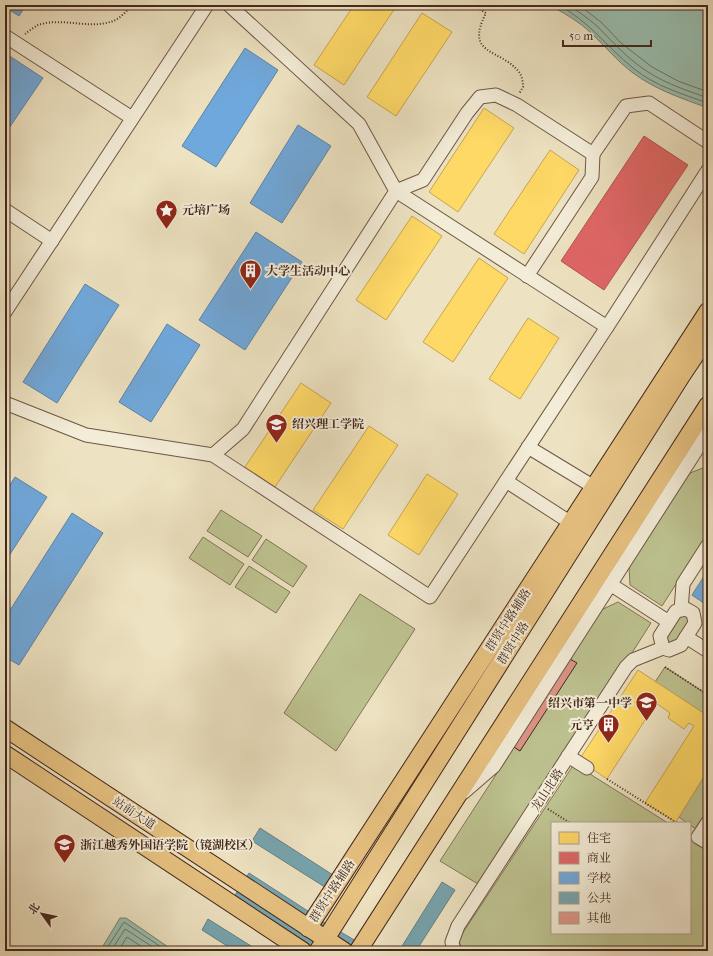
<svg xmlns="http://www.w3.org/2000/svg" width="713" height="956" font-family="'IM FELL French Canon','Noto Serif SC',serif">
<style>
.green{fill:#bdc290;stroke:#817556}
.water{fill:#9abeaf;stroke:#788275}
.homes{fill:#ffd966;stroke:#c7a450}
.shops{fill:#e06666;stroke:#b25350}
.schools{fill:#6fa8dc;stroke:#6282a3}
.public{fill:#76a5af;stroke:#678083}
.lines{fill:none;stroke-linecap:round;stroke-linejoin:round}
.shore{stroke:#707366;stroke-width:1}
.building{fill:#dc9586;stroke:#45281d}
.minor-casing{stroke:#6f5646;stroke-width:15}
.major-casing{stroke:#45281d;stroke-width:19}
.path{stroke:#45281d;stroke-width:2;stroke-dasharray:1 2;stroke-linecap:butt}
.minor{stroke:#f3ecd7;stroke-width:13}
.major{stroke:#e6c180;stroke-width:17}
.labels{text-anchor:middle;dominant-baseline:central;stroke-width:4;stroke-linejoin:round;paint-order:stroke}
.poi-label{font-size:12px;font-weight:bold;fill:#45281d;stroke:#f3ecd7;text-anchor:start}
.street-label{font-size:12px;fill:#45281d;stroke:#f3ecd7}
</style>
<rect width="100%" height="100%" fill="#ede2c1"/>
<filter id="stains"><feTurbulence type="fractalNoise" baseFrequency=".005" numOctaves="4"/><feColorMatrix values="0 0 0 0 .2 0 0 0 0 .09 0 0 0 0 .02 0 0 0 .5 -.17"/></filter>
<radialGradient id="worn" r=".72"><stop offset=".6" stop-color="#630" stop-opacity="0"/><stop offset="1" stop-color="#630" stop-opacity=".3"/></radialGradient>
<!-- green -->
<g class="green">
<path d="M708 466V534L662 606 630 585 629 567 690 473Z"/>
<path d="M221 510 262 536 248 557 207 531Z"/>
<path d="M203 537 244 564 230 585 189 558Z"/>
<path d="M266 539 307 566 293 587 252 560Z"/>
<path d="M249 566 290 592 276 613 235 587Z"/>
<path d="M360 594 415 629 336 751 284 713Z"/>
<path d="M618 602 651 623 483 887 440 861 514 747 520 751 570 659 601 610Z"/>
<path d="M685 613 689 621 675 644 670 647 667 638 681 616Z"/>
<path d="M665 667 708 695V716L655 682Z"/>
<path d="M574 764 668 823H552V933H690V837L708 849V951H462L459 941 462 934Z"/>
<path d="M708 770V811L696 829 690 825V823H687L679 817Z"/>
</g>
<!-- water -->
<g class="water">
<path d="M549 5H708V108C681 98 656 90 633 73 617 61 606 47 592 34 580 22 564 13 549 5Z"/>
<path d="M120 918H126L174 951H100Z"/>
</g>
<!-- homes -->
<g class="homes">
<path d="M354 5H397L344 85 314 65Z"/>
<path d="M422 13 452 32 396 116 367 97Z"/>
<path d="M484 108 514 128 458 212 429 192Z"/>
<path d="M550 150 579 170 524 254 494 234Z"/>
<path d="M412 216 442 236 386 320 356 300Z"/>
<path d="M479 258 508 278 453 362 423 342Z"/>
<path d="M528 318 559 338 520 399 489 379Z"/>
<path d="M301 383 331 403 275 487 245 467Z"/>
<path d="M369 426 398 445 343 529 313 510Z"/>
<path d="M427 474 458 494 419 555 388 535Z"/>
<path d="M638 670 708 716V770L676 822 645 803 694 726 689 723 684 729 668 718 670 713 656 703 607 779 579 760Z"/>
</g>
<!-- shops -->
<path class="shops" d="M644 136 688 165 604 290 561 261Z"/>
<!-- schools -->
<g class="schools">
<path d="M5 5H26L19 16 5 7Z"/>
<path d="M245 48 278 70 216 167 182 146Z"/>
<path d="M5 53 43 78 5 134Z"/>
<path d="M298 125 331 146 282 223 250 203Z"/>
<path d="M256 232 302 262 245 350 199 320Z"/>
<path d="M85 284 119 305 57 403 23 382Z"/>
<path d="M167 324 200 345 151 422 119 402Z"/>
<path d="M15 477 47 497 5 562V493Z"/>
<path d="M72 513 103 533 19 665 5 657V618Z"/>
<path d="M708 570V606L692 595Z"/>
</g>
<!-- public -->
<g class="public">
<path d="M260 828 347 884 322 921 373 951H284L292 939 230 903 249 873 311 913 328 889 252 841Z"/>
<path d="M442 882 455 890 416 951H399Z"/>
<path d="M208 919 259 951H235L202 930Z"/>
</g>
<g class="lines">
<!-- shore -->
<g class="shore">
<path d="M558 5C588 20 607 47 633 68 655 86 682 94 708 103"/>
<path d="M568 5C578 11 589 19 598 27 611 40 623 54 638 65 660 82 683 89 708 98"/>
<path d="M579 5 602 23 621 43 652 67 678 81 708 92"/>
<path d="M105 951 124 922 167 951"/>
<path d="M111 951 125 929 159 951"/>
<path d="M118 951 127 937 148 951"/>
</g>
</g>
<!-- building -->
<path class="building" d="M570 659 577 663 520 751 514 747Z"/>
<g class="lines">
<defs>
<g id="minor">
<path d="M5 36 132 118"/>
<path d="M593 154 626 106 649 103 708 142"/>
<path d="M396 191 423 180 467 113 480 97 496 95 517 105 593 154 592 177 527 276"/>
<path d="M5 210 52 241"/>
<path d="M5 312 207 5"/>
<path d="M607 327 708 170"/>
<path d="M5 403 86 435 213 455 243 429 396 191 359 124 229 5"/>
<path d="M528 447 594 487"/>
<path d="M213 455 430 597 607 327 396 191"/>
<path d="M506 481 571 523"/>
<path d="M610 584 669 622 676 611 686 609 693 613 695 623 681 645 669 650 663 648 660 636 669 622"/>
<path d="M681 610 683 584 708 545"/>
<path d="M686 637 708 651"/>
<path d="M568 756 587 768"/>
<path d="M464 792 494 766 708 432"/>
<path d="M708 822 698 837 708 843"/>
<path d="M454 951 452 942 458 926 626 667 633 660 663 648"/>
</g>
<g id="major">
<path d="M5 728 344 951"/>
<path d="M5 754 303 951"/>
<path d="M308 928 708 311"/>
<path d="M318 951 682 375 708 336"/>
<path d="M358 951 708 405"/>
</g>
</defs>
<!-- minor casing -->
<use href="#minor" class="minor-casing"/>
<!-- major casing -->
<use href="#major" class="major-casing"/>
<!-- path -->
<g class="path">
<path d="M436 5C451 11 460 9 476 7L486 13C464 56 500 48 519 72 522 76 523 82 523 87L519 94"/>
<path d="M25 34C29 31 34 27 38 25 62 17 87 29 110 22 119 20 127 11 132 5"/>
<path d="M665 667 708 695"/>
<path d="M607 779 677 823"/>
<path d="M548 809 570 823"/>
</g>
<!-- minor -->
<use href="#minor" class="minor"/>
<!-- major -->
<use href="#major" class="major"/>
</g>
<!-- icons -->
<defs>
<symbol id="sight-pin" viewBox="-11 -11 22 30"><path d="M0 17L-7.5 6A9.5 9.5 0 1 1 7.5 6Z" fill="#8f2418" stroke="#f3ecd7"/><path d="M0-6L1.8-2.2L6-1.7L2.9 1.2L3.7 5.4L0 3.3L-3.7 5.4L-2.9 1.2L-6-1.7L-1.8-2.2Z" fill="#fff"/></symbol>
<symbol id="building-pin" viewBox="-11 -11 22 30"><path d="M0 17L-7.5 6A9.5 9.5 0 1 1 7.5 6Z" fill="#8f2418" stroke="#f3ecd7"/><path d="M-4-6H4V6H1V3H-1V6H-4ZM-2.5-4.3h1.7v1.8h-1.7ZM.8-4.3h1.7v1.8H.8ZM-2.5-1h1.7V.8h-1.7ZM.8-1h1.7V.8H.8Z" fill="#fff"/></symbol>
<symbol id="university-pin" viewBox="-11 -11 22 30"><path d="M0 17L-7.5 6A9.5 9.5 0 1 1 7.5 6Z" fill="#8f2418" stroke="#f3ecd7"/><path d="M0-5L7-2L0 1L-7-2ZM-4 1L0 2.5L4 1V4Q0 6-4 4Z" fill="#fff"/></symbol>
<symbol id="school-pin" viewBox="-11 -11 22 30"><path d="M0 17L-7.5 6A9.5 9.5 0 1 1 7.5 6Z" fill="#8f2418" stroke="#f3ecd7"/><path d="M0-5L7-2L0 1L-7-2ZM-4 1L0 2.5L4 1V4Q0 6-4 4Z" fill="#fff"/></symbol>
</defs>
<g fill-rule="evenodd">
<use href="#sight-pin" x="154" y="198" width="25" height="34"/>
<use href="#building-pin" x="238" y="258" width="25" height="34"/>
<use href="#university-pin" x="264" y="412" width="25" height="34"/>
<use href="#school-pin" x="634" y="690" width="25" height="34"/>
<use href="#building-pin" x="596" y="712" width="25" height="34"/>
<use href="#university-pin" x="52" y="832" width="25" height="34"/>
</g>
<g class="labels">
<!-- poi labels -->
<g class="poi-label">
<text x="182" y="210">元培广场</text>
<text x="266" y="271">大学生活动中心</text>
<text x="292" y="424">绍兴理工学院</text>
<text x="632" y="703" text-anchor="end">绍兴市第一中学</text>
<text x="594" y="725" text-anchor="end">元亨</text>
<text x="80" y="845">浙江越秀外国语学院（镜湖校区）</text>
</g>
<!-- street labels -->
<g class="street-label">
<text transform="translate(508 620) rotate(-57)">群贤中路辅路</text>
<text transform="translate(513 643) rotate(-58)">群贤中路</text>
<text transform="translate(547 790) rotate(-57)">龙山北路</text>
<text transform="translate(134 813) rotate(33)">站前大道</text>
<text transform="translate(332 891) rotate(-57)">群贤中路辅路</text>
</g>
</g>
<!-- margin -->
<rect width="713" height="956" fill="none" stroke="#ede2c1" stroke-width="20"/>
<rect x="6" y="6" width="701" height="944" fill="none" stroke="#45281d" stroke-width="2"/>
<rect x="10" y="10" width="693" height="936" fill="none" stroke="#45281d"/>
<!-- legend -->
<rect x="551" y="822" width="140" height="112" fill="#f3ecd7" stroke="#ad9e8d"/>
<rect x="559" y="832" width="20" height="12" fill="#ffd966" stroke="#ad9e8d"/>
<text x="587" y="842" font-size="12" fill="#45281d">住宅</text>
<rect x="559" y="852" width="20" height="12" fill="#e06666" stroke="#ad9e8d"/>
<text x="587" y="862" font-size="12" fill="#45281d">商业</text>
<rect x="559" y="872" width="20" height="12" fill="#6fa8dc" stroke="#ad9e8d"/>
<text x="587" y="882" font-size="12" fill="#45281d">学校</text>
<rect x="559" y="892" width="20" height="12" fill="#76a5af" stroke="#ad9e8d"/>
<text x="587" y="902" font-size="12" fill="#45281d">公共</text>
<rect x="559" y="912" width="20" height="12" fill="#dc9586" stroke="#ad9e8d"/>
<text x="587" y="922" font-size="12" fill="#45281d">其他</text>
<!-- north arrow -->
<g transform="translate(42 914) rotate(303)" stroke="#f3ecd7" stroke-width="3" paint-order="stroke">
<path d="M0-3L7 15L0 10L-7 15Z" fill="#45281d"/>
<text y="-6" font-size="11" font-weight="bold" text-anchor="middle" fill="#45281d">北</text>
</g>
<!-- scale -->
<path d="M563 40v6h88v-6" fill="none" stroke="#45281d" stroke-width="2"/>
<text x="569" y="40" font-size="12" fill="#45281d" stroke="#f3ecd7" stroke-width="3" paint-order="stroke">50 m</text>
<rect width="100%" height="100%" filter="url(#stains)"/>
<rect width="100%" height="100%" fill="url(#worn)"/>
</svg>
